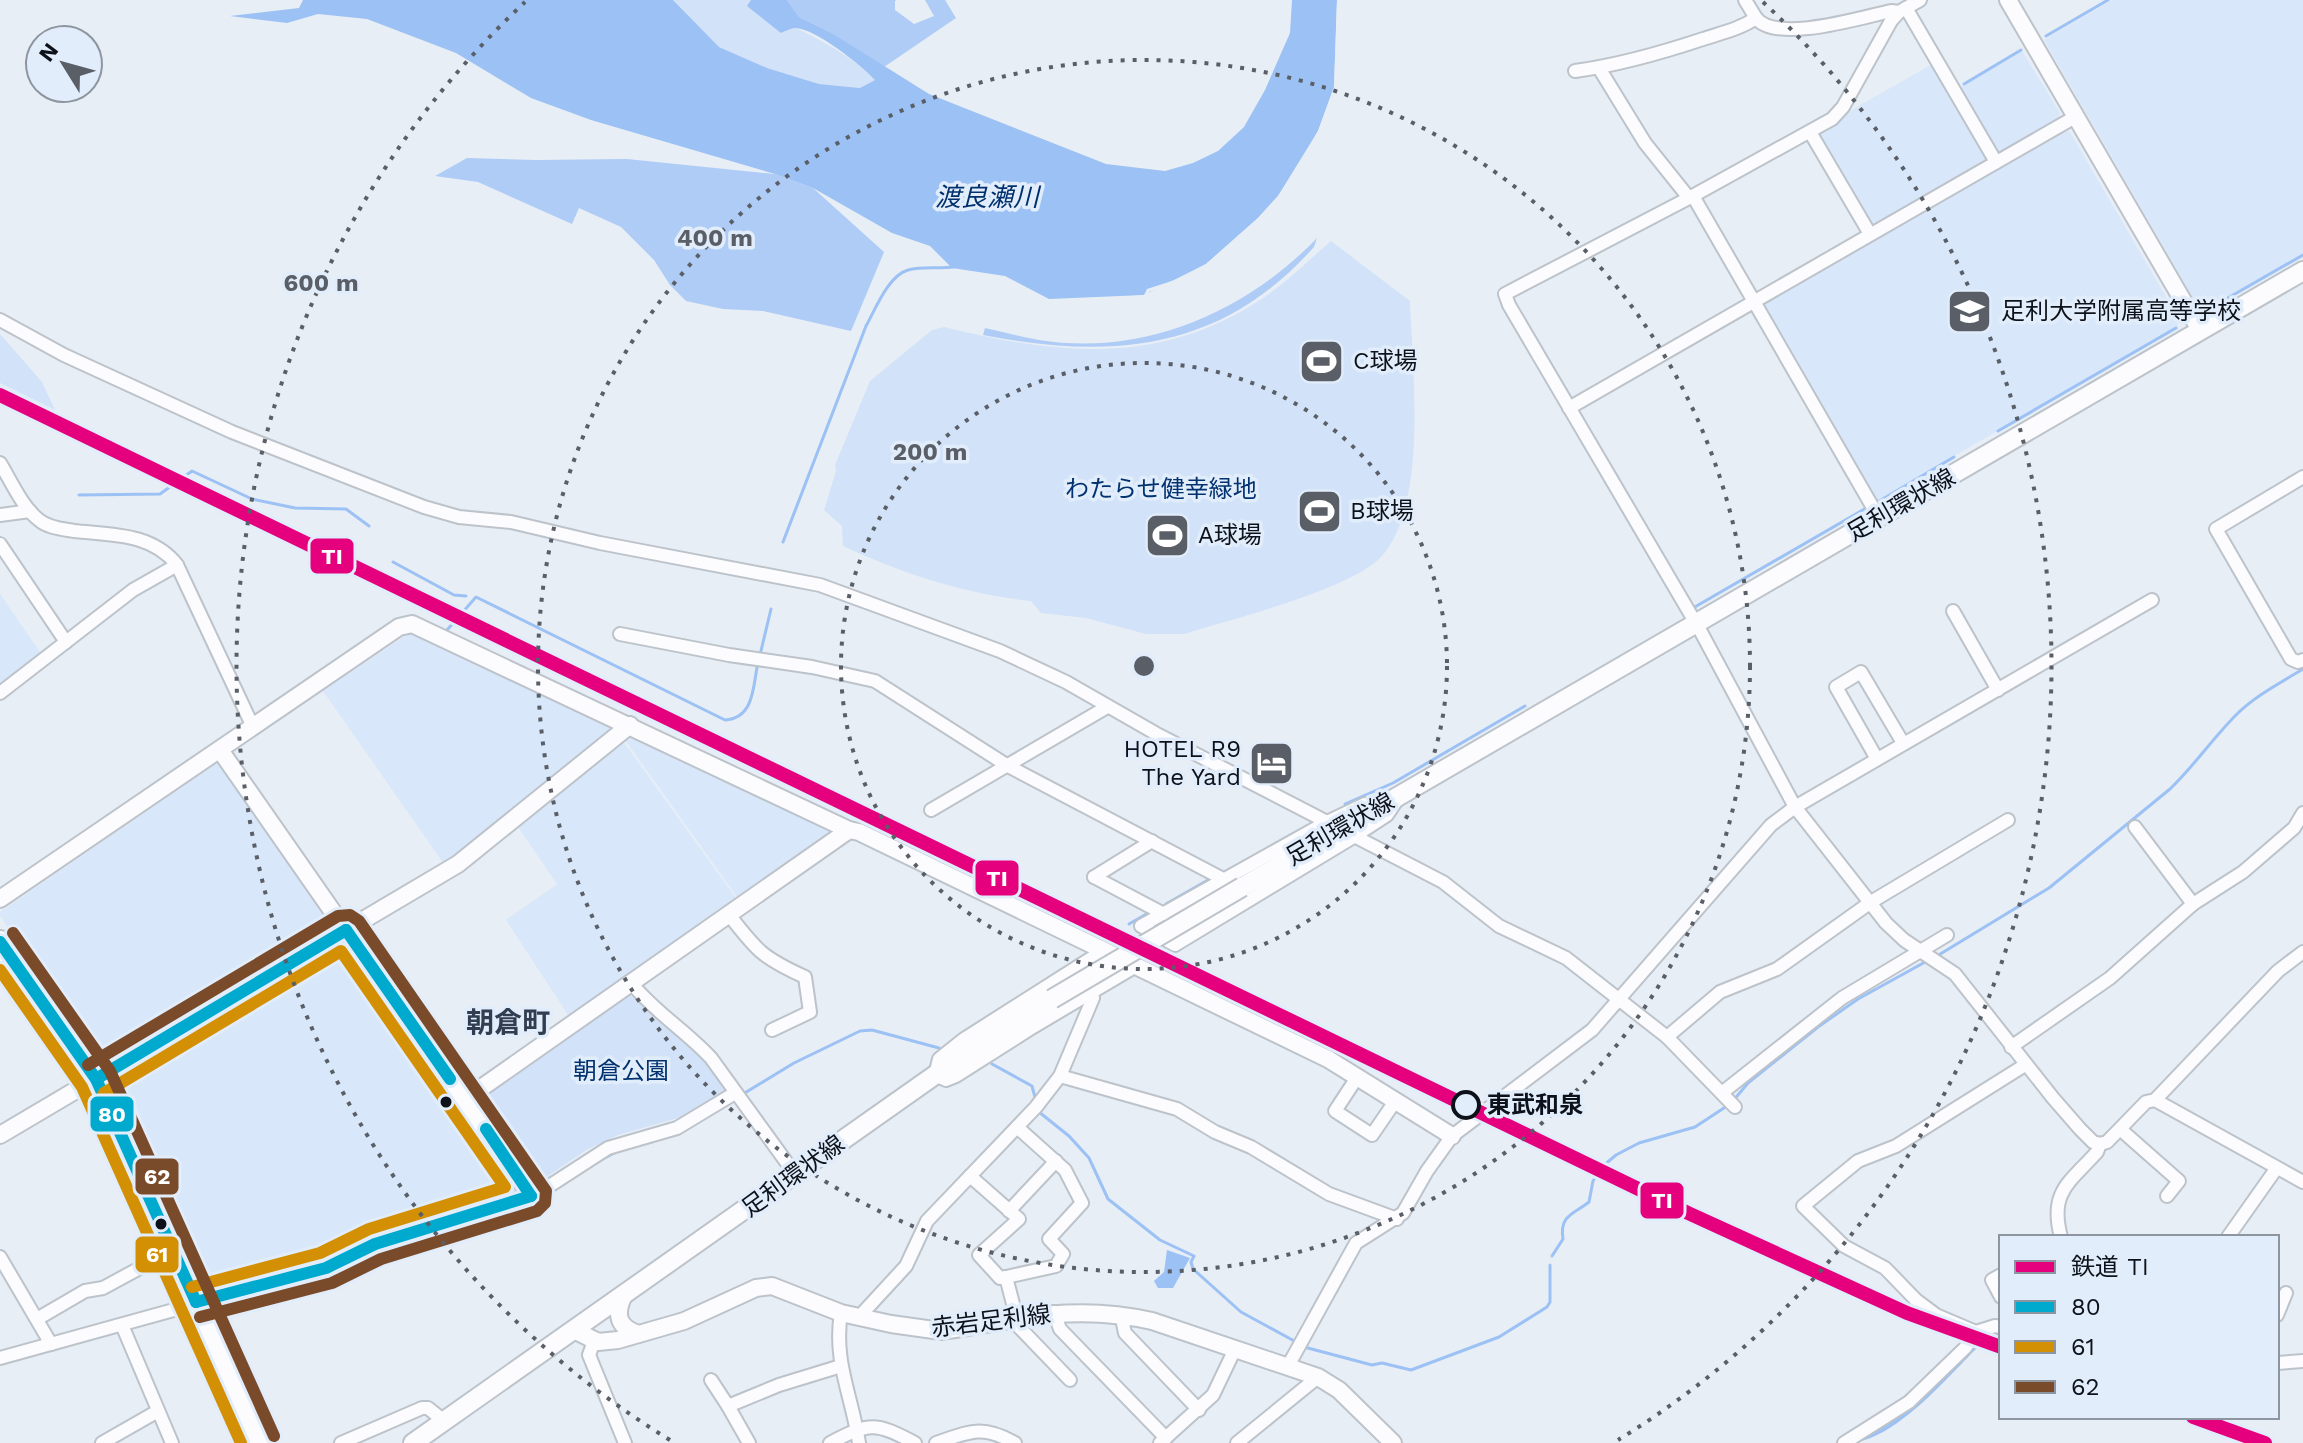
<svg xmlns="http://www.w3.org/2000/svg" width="2303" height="1443" font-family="'Work Sans','Noto Sans JP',sans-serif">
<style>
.built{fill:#d8e7fa}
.green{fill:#d2e2f9}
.forest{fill:#aeccf6}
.water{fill:#9cc1f4}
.pier{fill:#e8eef5}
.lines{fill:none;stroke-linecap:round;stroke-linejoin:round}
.stream{stroke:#9cc1f4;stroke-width:3}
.street-casing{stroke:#bdc3ca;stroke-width:16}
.secondary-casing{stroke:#bdc3ca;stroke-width:20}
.primary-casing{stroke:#bdc3ca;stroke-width:22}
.highway-casing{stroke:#bdc3ca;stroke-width:26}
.street{stroke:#fcfcfe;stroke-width:12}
.secondary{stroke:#fcfcfe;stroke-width:16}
.primary{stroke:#fcfcfe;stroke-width:18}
.highway{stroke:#fcfcfe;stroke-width:22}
.primary-bridge-casing{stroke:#bdc3ca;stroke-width:22;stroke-linecap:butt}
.primary-bridge{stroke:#fcfcfe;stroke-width:18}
.bus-1-casing{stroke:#e2edfb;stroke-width:18}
.bus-2-casing{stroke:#e2edfb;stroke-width:18}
.bus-3-casing{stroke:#e2edfb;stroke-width:18}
.bus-1{stroke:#00a9ce;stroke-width:12}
.bus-2{stroke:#d49004;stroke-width:12}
.bus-3{stroke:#7a4b2a;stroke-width:12}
.rail-1-casing{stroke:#e2edfb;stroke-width:20}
.rail-1{stroke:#e5007d;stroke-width:14}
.ring{fill:none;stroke:#5a5f67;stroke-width:4;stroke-dasharray:4 8}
.bus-dot{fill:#0d121a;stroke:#e2edfb;stroke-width:3}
.stop-dot{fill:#e2edfb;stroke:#0d121a;stroke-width:4}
.labels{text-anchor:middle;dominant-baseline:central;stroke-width:7;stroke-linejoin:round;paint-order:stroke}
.poi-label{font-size:24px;fill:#0d121a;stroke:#e2edfb;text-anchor:start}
.park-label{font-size:24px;fill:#023370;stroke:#e2edfb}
.street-label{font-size:24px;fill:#0d121a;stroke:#e2edfb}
.stop-label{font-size:24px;font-weight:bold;fill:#0d121a;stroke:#e2edfb;text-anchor:start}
.water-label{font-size:26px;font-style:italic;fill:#00316d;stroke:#e2edfb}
.quarter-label{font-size:28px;font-weight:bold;fill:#313e51;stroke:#e2edfb}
.centre{fill:#5a5f67;stroke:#e2edfb;stroke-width:4}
.ring-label{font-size:24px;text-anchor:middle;font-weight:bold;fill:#5a5f67;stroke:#e2edfb;stroke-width:7;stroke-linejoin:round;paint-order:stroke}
.line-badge{stroke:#e2edfb;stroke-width:3}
.badge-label{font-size:22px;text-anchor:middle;font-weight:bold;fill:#fff}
</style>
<rect width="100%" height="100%" fill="#e8eef5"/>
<!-- built -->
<g class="built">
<path d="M2112 0H2303V253L2205 310 2199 308 2044 40Z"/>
<path d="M2022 51 2060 113 2057 120 2003 153 1995 152 1959 88Z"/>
<path d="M1934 63 1986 155 1984 164 1876 225 1869 223 1816 133 1843 115Z"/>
<path d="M2061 130 2070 132 2179 319 2177 327 1875 502 1761 304Z"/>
<path d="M0 594 42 655 0 687Z"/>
<path d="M411 632 613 725 612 729 444 864 323 691Z"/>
<path d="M630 736 832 829 833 832 740 901 625 740Z"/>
<path d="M623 741 738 901 570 1018 506 920 557 884 518 827Z"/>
<path d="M220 761 324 907 317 934 106 1057 101 1056 0 916V912Z"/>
<path d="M329 957 364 964 519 1189 517 1195 322 1264 211 1293 204 1289 120 1090V1084L123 1078Z"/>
</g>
<!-- green -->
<g class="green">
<path d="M673 0H751L747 6C793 27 839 44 875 80L860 88 819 84 767 68 719 47Z"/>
<path d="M1331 241 1410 301C1412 367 1429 505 1381 557 1350 590 1231 619 1184 634H1146L1086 618 1041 613 1031 601C965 594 903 574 843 546L842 526 824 510 836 471 835 465 870 381 932 330 944 327C1059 355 1162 367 1266 296 1289 280 1310 259 1331 241Z"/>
<path d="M0 334 42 382 55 410 0 383Z"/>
<path d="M628 993 705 1061 725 1090V1093L685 1116 618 1135 588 1149 533 1186 476 1104 478 1098Z"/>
</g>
<!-- forest -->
<g class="forest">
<path d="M787 0H897L895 1V10L914 24 934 16 925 0H945L956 18 884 67 830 32 799 17Z"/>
<path d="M467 158 536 160 627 159 775 174 813 188 884 252 851 331 763 311 723 309 686 301 670 285 654 260 621 227 579 208 572 224 478 182 435 176Z"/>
<path d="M1317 238 1314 247C1221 351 1113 360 983 335L985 328C1003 332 1021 337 1039 340 1143 357 1246 312 1317 238Z"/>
</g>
<!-- water -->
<g class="water">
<path d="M303 0H673L719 47 767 68 819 84 860 88 875 80C862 66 814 27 794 28 789 29 785 31 781 33L747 6 751 0H787L799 17 830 32 929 94 1106 164 1165 171 1193 163 1218 151 1244 127 1265 90 1290 33 1292 0H1337L1334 87 1318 131 1306 153 1278 196 1258 218 1206 264 1144 295 1049 299 1005 276 952 268 930 246 892 233 813 188 775 174 591 120 531 98 456 53 367 19 318 14 287 23 230 16 299 8Z"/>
<path d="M1167 1250 1190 1258 1173 1288H1158L1154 1281 1164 1272Z"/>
<path d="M2001 1330V1343L1990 1341 1981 1344C1949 1375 1894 1443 1847 1443L1883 1422 1973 1339Z"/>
</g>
<!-- pier -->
<path class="pier" d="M1337 0H1341L1338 88 1321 133 1281 198 1261 221 1209 268 1179 282 1149 292 1146 299 1068 302 1144 295 1147 289 1178 279 1206 264 1258 218 1278 196 1318 131 1334 87Z"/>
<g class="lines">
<!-- stream -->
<g class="stream">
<path d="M2046 36 2108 0"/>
<path d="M1964 84 2021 50"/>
<path d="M2207 310 2303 255"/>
<path d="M1998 431 2176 328"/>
<path d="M79 495 160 494 192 471 252 499 295 508 346 509 369 526"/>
<path d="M1876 503 1954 457"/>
<path d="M783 542 866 326C876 308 888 276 908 270 922 266 939 269 953 267"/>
<path d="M393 562 454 595 466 596"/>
<path d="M1693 608 1868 507"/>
<path d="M447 630 476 597 725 720C755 718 753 685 758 662"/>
<path d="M760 655 771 609"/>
<path d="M1345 804 1393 783 1525 706"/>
<path d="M1221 874 1274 845"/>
<path d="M1166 904 1208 880"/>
<path d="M1129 924 1150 912"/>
<path d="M1937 956 2049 888 2170 789C2194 766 2213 738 2236 715 2255 696 2280 683 2303 669"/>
<path d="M992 1064 1032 1086 1036 1101"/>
<path d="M743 1094 794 1063 860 1031 872 1030 939 1048"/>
<path d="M1733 1101 1748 1083 1818 1027 1858 999 1927 961"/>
<path d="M1039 1112 1069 1136 1089 1158 1108 1199 1160 1240 1194 1256 1191 1262 1193 1269 1241 1312 1298 1343"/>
<path d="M599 1161 620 1150"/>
<path d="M1552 1256 1563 1239C1559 1215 1574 1214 1589 1202L1593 1181 1603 1166 1616 1155 1639 1143 1695 1127 1727 1106"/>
<path d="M1304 1347 1372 1365 1382 1363 1411 1370 1499 1337 1547 1307 1550 1302V1265"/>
</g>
<defs>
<g id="street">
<path d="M1745 0 1756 18"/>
<path d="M1920 0 1899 12 1891 21 1843 107 1832 119 1689 198 1505 294 1509 305 1701 632 1795 807 1886 923 1904 940 1955 974 2053 1098 2080 1129 2093 1142 2100 1144"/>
<path d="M1906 8 1996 162"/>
<path d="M1599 68 1645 143 1689 198"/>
<path d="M1575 71C1619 65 1661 53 1703 39 1721 33 1740 29 1756 18 1776 44 1863 17 1891 11L1899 12"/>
<path d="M1810 132 1870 234"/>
<path d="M1693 196 1879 518"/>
<path d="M0 320 64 355 232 432 424 507 459 517 511 522 600 543 820 585 1000 651 1066 682 1155 733 1443 882 1499 926 1566 958 1667 1037 1735 1107"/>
<path d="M1569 408 2075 117"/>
<path d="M0 463C11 481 22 507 39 520 48 528 63 529 74 531 112 535 152 533 177 565"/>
<path d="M2303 477 2216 529 2291 659 2298 662 2303 660"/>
<path d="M0 515 30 511"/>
<path d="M0 544 66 642"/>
<path d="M1953 611 1998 690"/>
<path d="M620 634 729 655 812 667 875 681 1008 766 1225 880"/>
<path d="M0 693 133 590 177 565 253 727"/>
<path d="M1877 759 1836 687 1861 672 1903 743"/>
<path d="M1379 805 1365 804 1325 823 1141 926 1175 945 1355 836 1387 815 1397 800"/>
<path d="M931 810 1107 707"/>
<path d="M2135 827 2193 904"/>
<path d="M1094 877 1164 914"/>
<path d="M1094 877 1152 841"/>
<path d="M730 916C757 951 763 958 805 977L810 1012 772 1030"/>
<path d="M1104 950 964 1039 939 1059 935 1075 946 1080 956 1076 1033 1027 1136 966"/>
<path d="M632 984C656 1013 686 1031 711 1058L795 1174"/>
<path d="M1667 1037 1720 992 1777 969 1871 902 2008 820"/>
<path d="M2011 1047 2110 978 2193 904 2243 872 2294 828 2303 813"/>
<path d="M1060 1076 1177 1109 1215 1132 1251 1147 1329 1194 1397 1219"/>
<path d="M1358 1076 1335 1111 1372 1135 1396 1100"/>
<path d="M1723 1092 1842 998 1947 935"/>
<path d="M2155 1100 2303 1182"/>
<path d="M2120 1129 2179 1181 2167 1196"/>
<path d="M970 1176 1019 1219 979 1255 1000 1278 1006 1277 1017 1319V1325L1070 1380"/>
<path d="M1009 1211 1056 1161"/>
<path d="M2061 1237C2049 1192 2069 1183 2097 1152L2100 1144 2107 1142 2146 1102 2155 1100 2278 971 2303 952"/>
<path d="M2228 1237 2276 1169"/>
<path d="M0 1257 51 1344"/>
<path d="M2001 1275 1992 1280 2001 1297"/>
<path d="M1006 1277 1056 1266 1063 1254 1049 1239 1082 1203 1065 1170 1017 1127"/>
<path d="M1054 1312 1060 1329 1166 1438"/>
<path d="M841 1313C833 1361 852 1396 859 1443"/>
<path d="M1121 1314 1125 1333 1199 1410"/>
<path d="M2277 1315 2286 1293"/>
<path d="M859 1317 906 1266 927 1221 1036 1107 1060 1076 1093 998 1092 991"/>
<path d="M37 1319 85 1291 103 1288 173 1250"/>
<path d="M122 1325 172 1443"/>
<path d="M1976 1332 1936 1315 1916 1300 1885 1268 1844 1246 1803 1206 1858 1161 1896 1146 2025 1065"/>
<path d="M594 1341 589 1355 625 1443"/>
<path d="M0 1358 326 1268 375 1244 540 1192 608 1148 677 1128 735 1093"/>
<path d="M2277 1363 2303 1361"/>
<path d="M1288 1366 1356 1243 1403 1213 1427 1171 1452 1136 1592 1030 1771 825 1795 807 2152 600"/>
<path d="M711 1380 728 1406 779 1385 841 1366"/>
<path d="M728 1406 749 1443"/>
<path d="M102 1443 158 1411"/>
<path d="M341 1443 422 1408H428L444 1421"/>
<path d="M830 1443C870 1422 875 1422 915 1443"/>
<path d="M936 1443C969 1432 981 1424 1015 1443"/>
<path d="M1160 1443 1213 1395 1235 1349"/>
<path d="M1237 1443 1318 1377"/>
<path d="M1844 1443 1909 1402 1965 1348 1976 1332 1995 1326 2001 1327"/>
</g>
<g id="secondary">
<path d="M2008 0 2200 330"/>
<path d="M220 750 531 1196"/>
<path d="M0 899 399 627 412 624 849 830 859 832 1328 1059 1452 1136"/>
<path d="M464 1100 849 830"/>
<path d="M0 1135 458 864 630 725"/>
<path d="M623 1297C615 1315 618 1327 638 1334"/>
<path d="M574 1330 598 1342 618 1340 684 1321 756 1288 772 1286 841 1313 891 1324 941 1331C1018 1320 1073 1303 1152 1321L1318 1377 1339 1390 1393 1443"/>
</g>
<g id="primary">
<path d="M1242 887 2303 271"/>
<path d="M413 1443 935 1075 1052 999"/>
</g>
<path id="highway" d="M0 942 96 1079 259 1443"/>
</defs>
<!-- street casing -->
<use href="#street" class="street-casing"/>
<!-- secondary casing -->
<use href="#secondary" class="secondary-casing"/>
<!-- primary casing -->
<use href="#primary" class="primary-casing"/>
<!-- highway casing -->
<use href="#highway" class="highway-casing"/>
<!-- street -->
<use href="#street" class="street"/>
<!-- secondary -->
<use href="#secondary" class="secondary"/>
<!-- primary -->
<use href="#primary" class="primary"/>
<!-- highway -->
<use href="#highway" class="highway"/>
<defs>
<path id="primary-bridge" d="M1052 999 1242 887"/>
</defs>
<!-- primary-bridge casing -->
<use href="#primary-bridge" class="primary-bridge-casing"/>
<!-- primary-bridge -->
<use href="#primary-bridge" class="primary-bridge"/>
<defs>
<g id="bus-1">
<path d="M346 930 450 1079"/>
<path d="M0 942 96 1079 196 1302"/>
<path d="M96 1079 346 930"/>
<path d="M486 1129 531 1196"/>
<path d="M196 1302 326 1268 375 1244 531 1196"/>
</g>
<g id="bus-2">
<path d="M0 970 82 1087 241 1443"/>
<path d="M104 1093 341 951 505 1187 369 1229 320 1253 192 1287"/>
</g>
<g id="bus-3">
<path d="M13 933 110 1071 274 1436"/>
<path d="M88 1065 338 916 350 915 359 921 546 1191 545 1203 537 1211 381 1259 332 1283 200 1317"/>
</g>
</defs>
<!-- bus-1 casing -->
<use href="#bus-1" class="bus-1-casing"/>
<!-- bus-2 casing -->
<use href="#bus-2" class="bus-2-casing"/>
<!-- bus-3 casing -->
<use href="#bus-3" class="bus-3-casing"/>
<!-- bus-1 -->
<use href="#bus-1" class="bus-1"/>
<!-- bus-2 -->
<use href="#bus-2" class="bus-2"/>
<!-- bus-3 -->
<use href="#bus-3" class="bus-3"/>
<defs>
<g id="rail-1">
<path d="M0 395 1688 1213 1907 1313 2001 1347"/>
<path d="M2193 1417 2265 1443"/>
</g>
</defs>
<!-- rail-1 casing -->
<use href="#rail-1" class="rail-1-casing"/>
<!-- rail-1 -->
<use href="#rail-1" class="rail-1"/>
</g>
<!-- distance rings -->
<g class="ring">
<circle cx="1144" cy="666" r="303"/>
<circle cx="1144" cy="666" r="606"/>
<path d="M670 1440A908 908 0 0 1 525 2M1763 2A908 908 0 0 1 1618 1440"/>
</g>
<!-- icons -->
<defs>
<symbol id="school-square" viewBox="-11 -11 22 22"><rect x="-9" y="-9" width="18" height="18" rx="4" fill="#5a5f67" stroke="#e2edfb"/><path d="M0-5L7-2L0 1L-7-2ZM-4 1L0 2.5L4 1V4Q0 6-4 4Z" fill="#fff"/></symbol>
<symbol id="stadium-square" viewBox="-11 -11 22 22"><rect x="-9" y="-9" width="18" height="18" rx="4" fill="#5a5f67" stroke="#e2edfb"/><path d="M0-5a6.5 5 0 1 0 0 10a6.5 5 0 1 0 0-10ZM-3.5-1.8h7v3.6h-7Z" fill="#fff"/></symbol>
<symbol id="hotel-square" viewBox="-11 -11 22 22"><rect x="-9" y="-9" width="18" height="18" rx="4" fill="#5a5f67" stroke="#e2edfb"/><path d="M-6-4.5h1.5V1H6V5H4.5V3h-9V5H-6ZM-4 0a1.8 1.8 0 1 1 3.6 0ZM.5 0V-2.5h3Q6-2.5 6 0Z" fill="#fff"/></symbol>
</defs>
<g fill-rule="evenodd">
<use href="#school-square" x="1944" y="286" width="51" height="51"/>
<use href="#stadium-square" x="1296" y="336" width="51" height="51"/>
<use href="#stadium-square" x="1294" y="486" width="51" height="51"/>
<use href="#stadium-square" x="1142" y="510" width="51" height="51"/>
<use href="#hotel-square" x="1246" y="738" width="51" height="51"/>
</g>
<!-- markers -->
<g class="bus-dot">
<circle cx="446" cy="1102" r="7"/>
<circle cx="161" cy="1224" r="7"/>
</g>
<circle class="stop-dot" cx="1466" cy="1105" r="13"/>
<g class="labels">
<!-- poi labels -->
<g class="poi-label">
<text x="2001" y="311">足利大学附属高等学校</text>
<text x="1353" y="361">C球場</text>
<text x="1350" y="511">B球場</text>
<text x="1198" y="535">A球場</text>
<text x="1241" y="749" text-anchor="end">HOTEL R9<tspan x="1241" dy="28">The Yard</tspan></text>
</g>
<!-- park labels -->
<g class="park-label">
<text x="1161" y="489">わたらせ健幸緑地</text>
<text x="621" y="1071">朝倉公園</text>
</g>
<!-- street labels -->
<g class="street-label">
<text transform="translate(1901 505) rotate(-30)">足利環状線</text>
<text transform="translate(1340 829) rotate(-30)">足利環状線</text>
<text transform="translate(793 1176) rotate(-36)">足利環状線</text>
<text transform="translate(991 1321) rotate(-7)">赤岩足利線</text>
</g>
<!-- stop labels -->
<g class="stop-label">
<text x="1487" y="1105">東武和泉</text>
</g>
<!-- water labels -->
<g class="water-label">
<text x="987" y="197">渡良瀬川</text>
</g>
<!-- quarter labels -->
<g class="quarter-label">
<text x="508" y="1022">朝倉町</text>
</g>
</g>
<circle cx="1144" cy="666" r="12" class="centre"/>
<g class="ring-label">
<text x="715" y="246">400 m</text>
<text x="321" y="291">600 m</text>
<text x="930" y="460">200 m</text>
</g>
<g class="line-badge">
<rect x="309" y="537" width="46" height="38" rx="8" fill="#e5007d"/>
<rect x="974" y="859" width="46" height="38" rx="8" fill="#e5007d"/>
<rect x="89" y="1095" width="46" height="38" rx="8" fill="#00a9ce"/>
<rect x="134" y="1157" width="46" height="39" rx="8" fill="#7a4b2a"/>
<rect x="1639" y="1181" width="46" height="39" rx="8" fill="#e5007d"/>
<rect x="134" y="1235" width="46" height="39" rx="8" fill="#d49004"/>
</g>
<g class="badge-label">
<text x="332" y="564">TI</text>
<text x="997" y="886">TI</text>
<text x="112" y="1122">80</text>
<text x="157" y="1184">62</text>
<text x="1662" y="1208">TI</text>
<text x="157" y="1262">61</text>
</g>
<!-- legend -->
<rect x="1999" y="1235" width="280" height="184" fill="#e2edfb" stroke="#8d95a1" stroke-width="2"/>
<rect x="2015" y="1261" width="40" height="12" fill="#e5007d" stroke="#8d95a1" stroke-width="2"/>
<text x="2071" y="1275" font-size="24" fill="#0d121a">鉄道 TI</text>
<rect x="2015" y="1301" width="40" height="12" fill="#00a9ce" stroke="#8d95a1" stroke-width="2"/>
<text x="2071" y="1315" font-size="24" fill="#0d121a">80</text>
<rect x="2015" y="1341" width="40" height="12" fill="#d49004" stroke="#8d95a1" stroke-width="2"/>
<text x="2071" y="1355" font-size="24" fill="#0d121a">61</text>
<rect x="2015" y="1381" width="40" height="12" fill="#7a4b2a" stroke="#8d95a1" stroke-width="2"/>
<text x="2071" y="1395" font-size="24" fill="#0d121a">62</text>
<!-- north arrow -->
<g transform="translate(64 64) rotate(307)"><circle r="38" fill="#e2edfb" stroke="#8d95a1" stroke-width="2"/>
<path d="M0-6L14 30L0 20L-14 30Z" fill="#5a5f67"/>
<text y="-12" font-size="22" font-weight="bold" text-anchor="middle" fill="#0d121a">N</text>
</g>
</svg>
